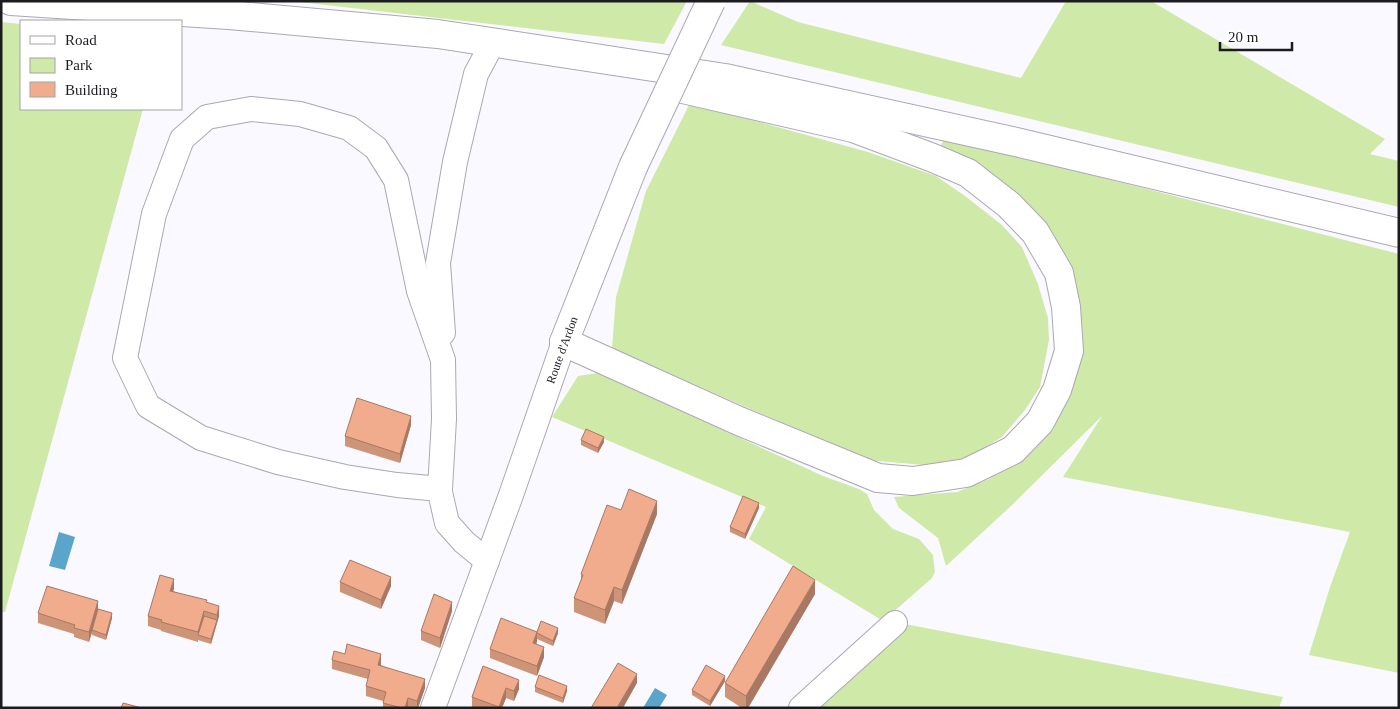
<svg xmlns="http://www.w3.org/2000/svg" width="1400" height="709" font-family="Georgia,serif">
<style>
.green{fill:#cfeaa8}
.water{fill:#5ba5ca}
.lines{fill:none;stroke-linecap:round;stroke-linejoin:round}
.minor-casing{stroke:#aba7b6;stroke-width:26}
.major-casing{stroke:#aba7b6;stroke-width:30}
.highway-casing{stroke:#aba7b6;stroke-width:30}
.minor{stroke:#fff;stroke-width:24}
.major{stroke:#fff;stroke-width:28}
.highway{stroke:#fff;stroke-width:28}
.major-bridge-casing{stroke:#aba7b6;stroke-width:30;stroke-linecap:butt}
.major-bridge{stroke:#fff;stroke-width:28}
.wall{fill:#ce9478}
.shaded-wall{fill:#a87862}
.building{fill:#f0ac8c;stroke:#a87862}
.labels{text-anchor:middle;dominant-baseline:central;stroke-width:4;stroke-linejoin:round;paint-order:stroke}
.street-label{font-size:12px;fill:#1c1b20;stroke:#fff}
</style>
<rect width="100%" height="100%" fill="#faf9ff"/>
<!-- green -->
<g class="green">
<path d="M291 1H687L664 44Z"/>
<path d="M750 1 798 22 1021 78 1066 1H1151L1385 139 1370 154 1399 161V207L721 45Z"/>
<path d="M1 22 21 24V109H143L5 612H1Z"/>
<path d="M690 103 868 152 936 176 965 196 1002 225 1022 247 1038 284 1048 318 1049 340 1040 387 1025 410 1002 437 971 456 935 466 866 460 612 348 616 297 646 191Z"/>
<path d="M945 137 1399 254V673L1309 655 1330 587 1350 532 1063 477 1102 416 1012 505 946 566 938 538 899 508 894 497 957 492 989 479 1024 453 1053 424 1071 283 940 147Z"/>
<path d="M598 373 823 476 859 489 867 494 874 510 893 529 919 539 933 555 935 572 932 578 883 621 749 539 766 507 552 417 578 376Z"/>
<path d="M905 624 1283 697 1279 708H809Z"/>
</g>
<!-- water -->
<g class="water">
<path d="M59 532 75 537 65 570 49 566Z"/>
<path d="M655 688 667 695 659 708H643Z"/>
</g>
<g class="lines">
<defs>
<g id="minor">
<path d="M443 333 438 263 455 162 476 74 491 46"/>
<path d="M440 489 397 485 345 477 278 462 201 438 148 406 125 358 154 214 182 139 207 117 251 109 300 114 349 128 376 148 396 180 419 291 443 360 444 419 440 489V492L447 523 464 542 487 561"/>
<path d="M433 708 511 495 564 342"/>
<path d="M801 708 895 623"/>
</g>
<path id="major" d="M564 342 633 167"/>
<g id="highway">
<path d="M11 1 229 15 438 34 725 78 1016 142 1399 233"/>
<path d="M564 342 739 421 878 478 913 481 966 473 1013 450 1040 422 1057 390 1069 351 1066 307 1059 273 1035 232 1009 205 968 173 933 158 853 128 674 87"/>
</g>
</defs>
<!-- minor casing -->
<use href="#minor" class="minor-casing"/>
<!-- major casing -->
<use href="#major" class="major-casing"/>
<!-- highway casing -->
<use href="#highway" class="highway-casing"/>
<!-- minor -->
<use href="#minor" class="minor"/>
<!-- major -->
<use href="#major" class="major"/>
<!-- highway -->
<use href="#highway" class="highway"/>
<defs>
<path id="major-bridge" d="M633 167 711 1"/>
</defs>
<!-- major-bridge casing -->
<use href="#major-bridge" class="major-bridge-casing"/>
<!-- major-bridge -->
<use href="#major-bridge" class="major-bridge"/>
</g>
<!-- wall -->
<g class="wall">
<path d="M411 425 400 463 345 446V436Z"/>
<path d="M581 440 604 442 598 453 581 445Z"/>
<path d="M759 508 745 539 730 532V527Z"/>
<path d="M621 510 657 514 622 604 614 601 605 624 574 612V598L581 580V574Z"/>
<path d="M340 582 391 586 381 609 340 592Z"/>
<path d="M174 589 173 591 207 603 219 616 211 644 198 640V642L161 631V630L148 626V616Z"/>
<path d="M815 594 748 708H742L725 697V683Z"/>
<path d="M98 610 112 618 106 640 92 635V632L89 642 74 637V634L38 623V613Z"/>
<path d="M452 611 440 648 421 640V631Z"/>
<path d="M537 632 558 633 553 646 537 639 536 644 544 657 537 676 490 658V649Z"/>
<path d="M332 660 381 664V665L425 688 418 708H383V701L366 696V686L368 679 332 669Z"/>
<path d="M483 666 519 689 514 701 506 698 502 708H475L472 707V697Z"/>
<path d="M725 681 710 706 692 695V690Z"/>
<path d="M535 687 567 691 563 703 535 692Z"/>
</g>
<!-- shaded-wall -->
<g class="shaded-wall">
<path d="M411 416V425L400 463V454Z"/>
<path d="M604 437V442L598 453V448Z"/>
<path d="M657 501V514L622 604V590Z"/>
<path d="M759 503V508L745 539V534Z"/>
<path d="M391 577V586L381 609V600Z"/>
<path d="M174 579V589L170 600V591Z"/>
<path d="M815 580V594L748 708H746V696Z"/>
<path d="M614 587V601L605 624V610Z"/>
<path d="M98 601V611L89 642V632Z"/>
<path d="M452 602V611L440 648V638Z"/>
<path d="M219 606V616L211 644V639L217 620V615Z"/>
<path d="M204 611V621L198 635V642V632Z"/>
<path d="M112 613V618L106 640V635Z"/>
<path d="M558 628V633L553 646V641Z"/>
<path d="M537 632V642L533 653V643Z"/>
<path d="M544 647V657L537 676V666Z"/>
<path d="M381 654V664L378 674V665Z"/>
<path d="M637 674V683L623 708H618V706Z"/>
<path d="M725 676V681L710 706V701Z"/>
<path d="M425 679V688L418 708H417V701Z"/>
<path d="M519 680V689L514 701V691Z"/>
<path d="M567 686V691L563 703V698Z"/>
<path d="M506 688V698L502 708H499Z"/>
<path d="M408 698V708H405Z"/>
</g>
<!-- building -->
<g class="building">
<path d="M357 398 411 416 400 454 345 436Z"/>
<path d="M586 429 604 437 598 448 581 440Z"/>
<path d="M629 489 657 501 622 590 614 587 605 610 574 598 583 575 581 574 607 505 621 510Z"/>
<path d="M743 496 759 503 745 534 730 527Z"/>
<path d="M350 560 391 577 381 600 340 582Z"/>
<path d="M793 566 815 580 746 696 725 683Z"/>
<path d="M160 575 174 579 170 591 207 600 206 602 219 606 217 615 204 611 198 632 161 622 162 620 148 616Z"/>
<path d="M47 586 98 601 89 632 74 628 75 625 38 613Z"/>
<path d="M434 594 452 602 440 638 421 631Z"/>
<path d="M98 609 112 613 106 635 92 630Z"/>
<path d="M204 616 217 620 211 639 198 635Z"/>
<path d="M501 618 537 632 533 643 544 647 537 666 490 649Z"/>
<path d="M541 621 558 628 553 641 537 633V632Z"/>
<path d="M347 644 381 654 378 665 425 679 417 701 408 698 405 708H402L383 703 386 692 366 686 370 670 332 660 334 651 345 654Z"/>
<path d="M618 663 637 674 618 706 620 708H591Z"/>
<path d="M706 665 725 676 710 701 692 690Z"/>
<path d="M483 666 519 680 514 691 506 688 499 707 472 697Z"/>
<path d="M539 675 567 686 563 698 535 687Z"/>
<path d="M123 703 142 708H121Z"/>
</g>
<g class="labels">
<!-- street labels -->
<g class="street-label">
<text transform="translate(562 350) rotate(-70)">Route d'Ardon</text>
</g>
</g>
<!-- border -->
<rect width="1400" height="709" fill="none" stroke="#1c1b20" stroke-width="5"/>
<!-- legend -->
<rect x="20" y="20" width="162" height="90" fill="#ffffff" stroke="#a4a4a6"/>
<rect x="30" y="36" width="25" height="8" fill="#ffffff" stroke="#a4a4a6"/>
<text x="65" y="45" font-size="15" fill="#1c1b20">Road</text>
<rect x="30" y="58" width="25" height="15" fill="#cfeaa8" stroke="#a4a4a6"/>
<text x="65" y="70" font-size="15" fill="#1c1b20">Park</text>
<rect x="30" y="82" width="25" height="15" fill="#f0ac8c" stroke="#a4a4a6"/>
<text x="65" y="95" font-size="15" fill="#1c1b20">Building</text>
<!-- scale -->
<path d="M1220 42v8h72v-8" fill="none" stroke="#1c1b20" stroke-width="2.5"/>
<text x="1228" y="42" font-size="15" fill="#1c1b20" stroke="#ffffff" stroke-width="4" paint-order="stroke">20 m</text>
</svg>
